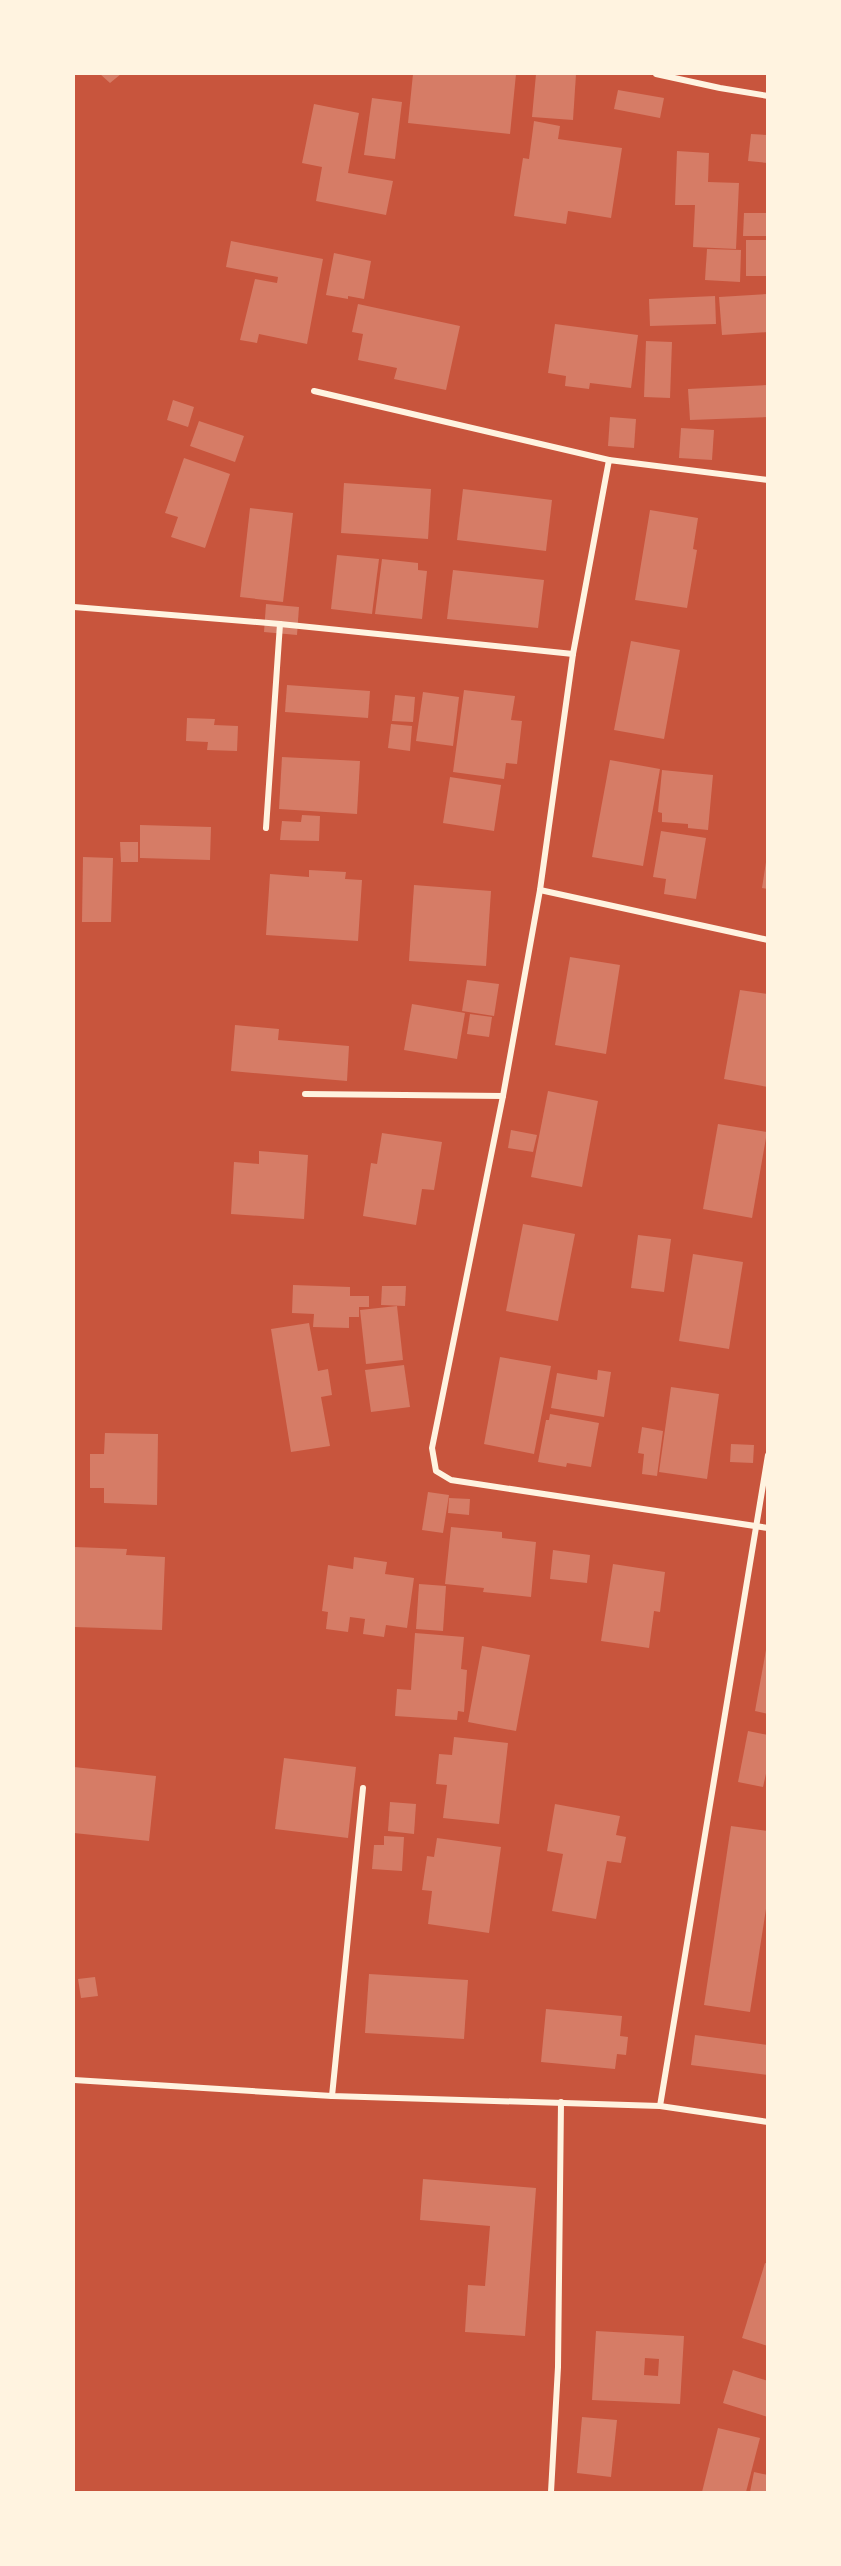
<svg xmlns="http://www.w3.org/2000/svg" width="841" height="2566" font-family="'Exo 2',sans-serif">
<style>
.building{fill:#d67c66;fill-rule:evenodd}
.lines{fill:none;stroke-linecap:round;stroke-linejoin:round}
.minor{stroke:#fff3e0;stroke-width:6}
</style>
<rect width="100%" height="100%" fill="#c8553d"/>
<!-- building -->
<g class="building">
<path d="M100 74H121L110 83Z"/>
<path d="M413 74H516L510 134 408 123Z"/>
<path d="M536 74H576L573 120 532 117Z"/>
<path d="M618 90 664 98 660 118 614 109Z"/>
<path d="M372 98 402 102 395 159 364 155Z"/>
<path d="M314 104 359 113 348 173 393 181 386 215 316 201 322 167 302 163Z"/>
<path d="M534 121 560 126 558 139 622 148 611 218 568 211 566 224 514 216 523 158 529 159Z"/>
<path d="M751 134 768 135V163L748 161Z"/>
<path d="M677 151 709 153 708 182 739 183 736 249 693 247 695 205H675Z"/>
<path d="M744 213H768V236H743Z"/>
<rect x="746" y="240" width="22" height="36"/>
<path d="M231 241 323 259 307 344 259 334 257 343 240 340 255 279 277 283 278 277 226 267Z"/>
<path d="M707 249 741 250 740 282 705 280Z"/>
<path d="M334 253 371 261 364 299 348 296V299L326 295Z"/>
<path d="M768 294V332L722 335 719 297Z"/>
<path d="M715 296 716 324 650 326 649 299Z"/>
<path d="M358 304 460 326 446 390 394 379 397 368 358 360 363 334 352 332Z"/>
<path d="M555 324 638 335 631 388 590 383 589 389 565 386 566 376 548 373Z"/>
<path d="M646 341 672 342 670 398 644 397Z"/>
<path d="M768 385V417L690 420 688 389Z"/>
<path d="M173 400 194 407 188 427 167 420Z"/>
<path d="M610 417 636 419 634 448 608 446Z"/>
<path d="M199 421 244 436 235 462 190 446Z"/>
<path d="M681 428 714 430 712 460 679 458Z"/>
<path d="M184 458 230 474 205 548 171 537 178 517 165 513Z"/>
<path d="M344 483 431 489 428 539 341 533Z"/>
<path d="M463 489 552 500 546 551 457 540Z"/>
<path d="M250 508 293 513 283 602 240 597Z"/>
<path d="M650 510 698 518 693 549 697 550 687 608 635 600Z"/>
<path d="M337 555 379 559 372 614 331 609Z"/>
<path d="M382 559 418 563V570L427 571 422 619 375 614Z"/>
<path d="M453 570 544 580 538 628 447 619Z"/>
<path d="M266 604 299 607 297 635 264 632Z"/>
<path d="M631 641 680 650 664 739 614 730Z"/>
<path d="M287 685 370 691 368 718 285 712Z"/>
<path d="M464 690 515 696 511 720 522 721 517 764 506 763 504 779 453 772Z"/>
<path d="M423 692 459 697 453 746 416 741Z"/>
<path d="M395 695 415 697 413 722 392 721Z"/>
<path d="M187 718 215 719 214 725 238 726 237 751 207 750 208 742 186 741Z"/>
<path d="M391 724 412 726 410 751 388 748Z"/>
<path d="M282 757 360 761 357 814 279 809Z"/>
<path d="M610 760 660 769 643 866 592 857Z"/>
<path d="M662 770 713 775 708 830 688 828V824L662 822V813L658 812Z"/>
<path d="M450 777 501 785 494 831 443 823Z"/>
<path d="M302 815 320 816 319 841 280 840 282 821 301 822Z"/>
<path d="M140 825 211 827 210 860 140 858Z"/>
<path d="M661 831 706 838 696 899 664 894 666 879 653 877Z"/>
<path d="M120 842H138V862H121Z"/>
<path d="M83 857 113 858 111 922H82Z"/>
<path d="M766 862H768V889L762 888Z"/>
<path d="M309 870 346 872 345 879 362 880 358 941 266 935 270 874 309 877Z"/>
<path d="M414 885 491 891 486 966 409 961Z"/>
<path d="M570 957 620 965 606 1054 555 1045Z"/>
<path d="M467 980 499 984 494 1016 462 1011Z"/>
<path d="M740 990 768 994V1087L724 1079Z"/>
<path d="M412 1004 465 1013 457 1059 404 1050Z"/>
<path d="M470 1014 492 1017 489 1037 467 1034Z"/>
<path d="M235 1025 279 1029 278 1040 349 1046 347 1081 231 1071Z"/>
<path d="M548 1091 598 1101 582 1187 531 1177Z"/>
<path d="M718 1124 767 1132 752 1218 703 1209Z"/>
<path d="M511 1130 537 1135 533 1152 508 1148Z"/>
<path d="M382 1133 442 1142 434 1190 422 1189 416 1225 363 1216 371 1163 377 1164Z"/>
<path d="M259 1151 308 1155 304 1219 231 1214 234 1162 259 1164Z"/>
<path d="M523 1224 575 1234 558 1321 506 1311Z"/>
<path d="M638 1235 671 1239 664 1292 631 1288Z"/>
<path d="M693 1254 743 1262 729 1349 679 1341Z"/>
<path d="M293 1285 350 1287V1296H369V1307H359V1317H349V1328L313 1327 314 1314 292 1313Z"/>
<path d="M382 1286H406L405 1306 381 1305Z"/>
<path d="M397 1306 403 1360 366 1364 360 1310Z"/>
<path d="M309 1323 318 1371 328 1369 332 1395 321 1397 330 1446 291 1452 271 1329Z"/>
<path d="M500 1357 551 1366 534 1454 484 1444Z"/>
<path d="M404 1365 410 1407 371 1412 365 1370Z"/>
<path d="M598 1370 611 1372 604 1417 551 1408 557 1373 597 1380Z"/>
<path d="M671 1387 719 1394 707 1479 659 1472Z"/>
<path d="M550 1414 599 1423 591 1467 567 1463 566 1467 538 1462 546 1420H549Z"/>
<path d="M642 1427 663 1431 657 1476 642 1474 644 1454 638 1453Z"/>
<path d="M105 1433 158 1434 157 1505 104 1503V1488H90V1454H104Z"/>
<path d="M731 1444 754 1445 753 1463 730 1462Z"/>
<path d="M428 1492 449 1495 443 1533 422 1530Z"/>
<path d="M449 1498 470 1499 469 1515 448 1513Z"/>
<path d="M451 1527 502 1532V1538L536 1542 531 1597 483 1592 484 1588 445 1584Z"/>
<path d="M74 1547 127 1549 126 1555 165 1557 162 1630 74 1627Z"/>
<path d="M553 1550 590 1555 587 1583 550 1579Z"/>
<path d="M354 1557 387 1562 385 1574 414 1578 407 1628 386 1625 384 1637 363 1634 365 1619 350 1617 348 1632 326 1629 328 1612 322 1611 328 1565 353 1569Z"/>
<path d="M613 1564 665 1572 660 1612 654 1611 649 1648 601 1641Z"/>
<path d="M419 1584 446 1586 443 1631 416 1629Z"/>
<path d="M415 1633 464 1637 461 1669 467 1670 464 1712 458 1711 457 1720 395 1716 397 1689 411 1690Z"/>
<path d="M482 1646 530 1655 516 1731 468 1722Z"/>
<path d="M766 1650 768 1651V1714L755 1711Z"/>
<path d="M748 1731 768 1735V1765L763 1787 738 1782Z"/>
<path d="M454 1737 508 1743 499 1824 443 1818 447 1785 436 1784 439 1754 452 1755Z"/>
<path d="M284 1758 356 1767 348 1838 275 1829Z"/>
<path d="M74 1767 156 1776 149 1841 74 1833Z"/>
<path d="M390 1802 416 1804 414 1834 388 1831Z"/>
<path d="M555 1804 620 1816 616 1835 626 1837 621 1863 607 1861 596 1919 552 1911 563 1854 547 1851Z"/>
<path d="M731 1826 768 1831V1896L750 2012 704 2005Z"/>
<path d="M384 1836 404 1837 402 1871 372 1869 374 1845H384Z"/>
<path d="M437 1838 501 1847 489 1933 428 1924 432 1891 422 1890 427 1856 434 1857Z"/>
<path d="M369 1974 468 1980 464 2039 365 2033Z"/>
<path d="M95 1977 98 1996 81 1998 78 1979Z"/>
<path d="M546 2009 622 2016 620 2036 628 2037 626 2055 617 2054 615 2069 541 2062Z"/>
<path d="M695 2035 768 2045V2075L691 2065Z"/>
<path d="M423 2179 536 2188 525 2336 465 2332 468 2285 485 2286 490 2226 420 2220Z"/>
<path d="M765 2263 768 2264V2346L742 2338Z"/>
<path d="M596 2331 684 2336 680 2404 592 2400ZM645 2358 659 2359 658 2376 644 2375Z"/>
<path d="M733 2370 768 2381V2417L723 2403Z"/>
<path d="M582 2417 617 2420 611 2477 577 2473Z"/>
<path d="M718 2428 760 2438 746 2492H702Z"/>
<path d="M754 2472 768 2475V2492H750Z"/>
</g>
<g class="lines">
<!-- minor -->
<g class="minor">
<path d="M656 74 720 88 768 96"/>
<path d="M314 391 609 460"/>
<path d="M768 480 609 460 573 654 540 890 503 1096 432 1448 436 1471 451 1480 768 1528"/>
<path d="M74 607 280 624 573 654"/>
<path d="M266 828 280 624"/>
<path d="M540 890 768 940"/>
<path d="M305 1094 503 1096"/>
<path d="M74 2080 332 2096 660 2106 768 2122"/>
<path d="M332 2096 363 1788"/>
<path d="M660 2106 768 1455"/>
<path d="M551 2492 558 2367 561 2102"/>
</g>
</g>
<!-- border -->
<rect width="841" height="2566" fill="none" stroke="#fff3e0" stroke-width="150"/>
</svg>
